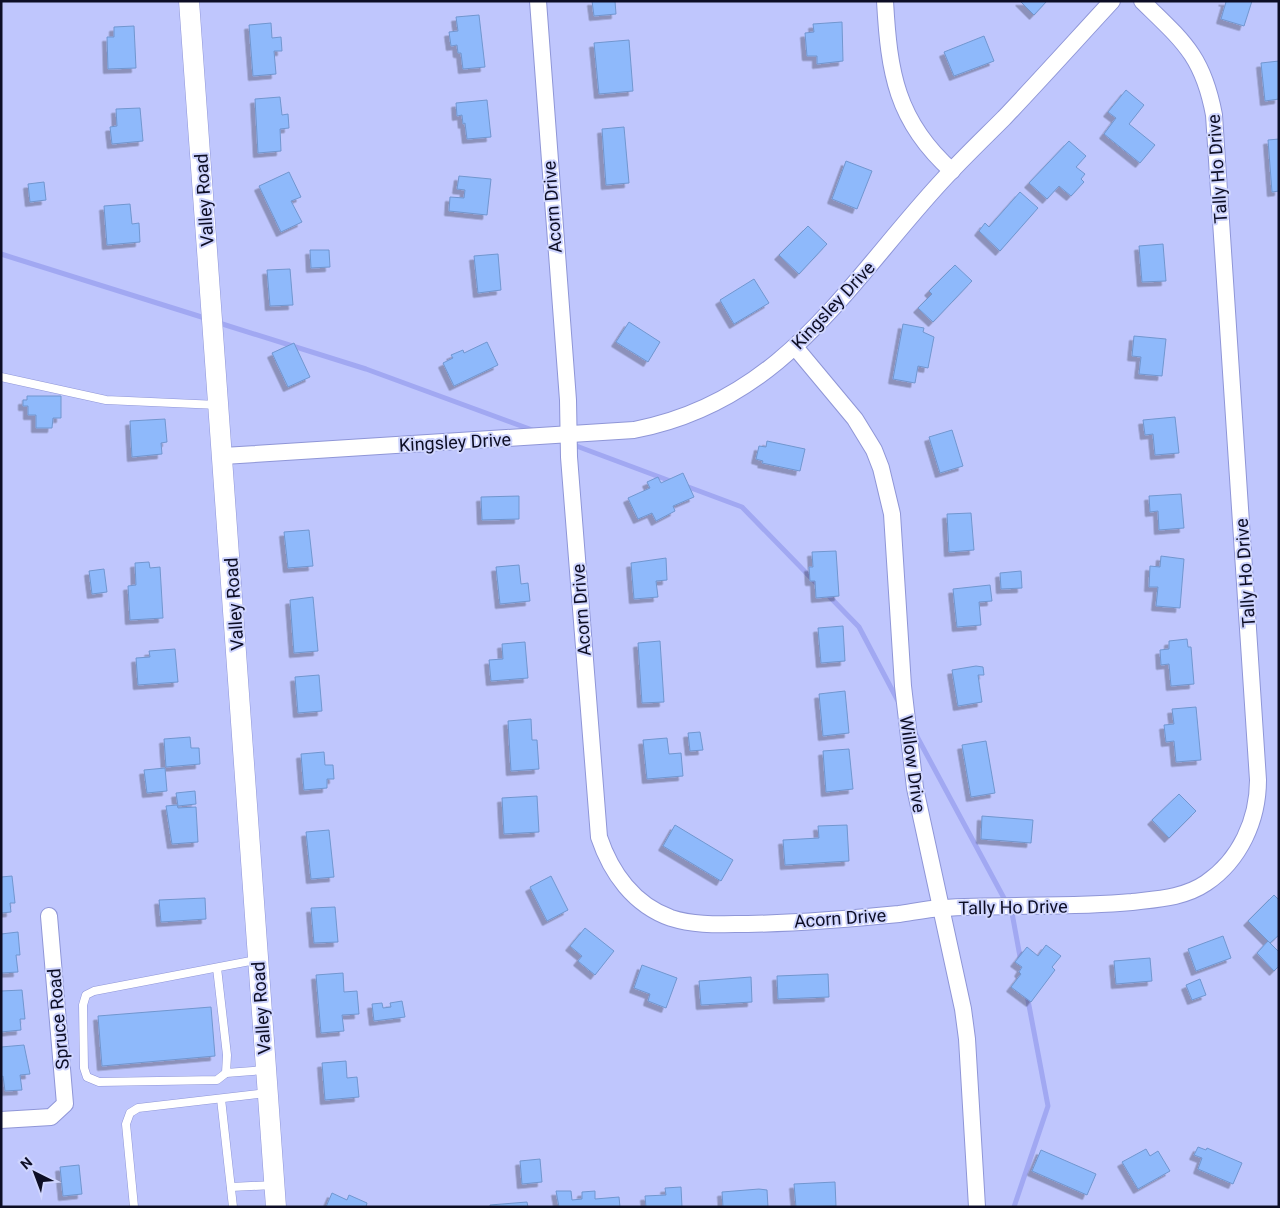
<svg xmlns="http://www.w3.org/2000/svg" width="1280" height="1208" font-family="Roboto,sans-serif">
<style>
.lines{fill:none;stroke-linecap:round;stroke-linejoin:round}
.stream{stroke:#a1a8f2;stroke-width:5}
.building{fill:#8eb9fb;stroke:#7196cf;filter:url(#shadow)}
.service-casing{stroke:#8f96d7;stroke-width:9}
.minor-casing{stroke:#8f96d7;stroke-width:18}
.tertiary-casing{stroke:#8f96d7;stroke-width:21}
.service{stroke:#fff;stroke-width:8}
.minor{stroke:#fff;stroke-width:16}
.tertiary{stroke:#fff;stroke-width:20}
.labels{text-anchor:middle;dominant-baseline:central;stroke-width:4;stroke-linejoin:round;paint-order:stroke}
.street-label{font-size:18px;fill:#0d0e25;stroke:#cfd5fe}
</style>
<defs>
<filter id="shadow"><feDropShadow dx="-4.5" dy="4.5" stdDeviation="0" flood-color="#0004"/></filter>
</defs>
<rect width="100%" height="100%" fill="#bfc6fd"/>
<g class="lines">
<!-- stream -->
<g class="stream">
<path d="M1 254 208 319"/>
<path d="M216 322 366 369 535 431"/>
<path d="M571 444 673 482"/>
<path d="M683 485 742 507 820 587"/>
<path d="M826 593 859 627 898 701"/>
<path d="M914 731 1012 913 1021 962"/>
<path d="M1014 1207 1048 1106 1027 995"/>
</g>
</g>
<!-- building -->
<g class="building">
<path d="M592 1H615L616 14 594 16Z"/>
<path d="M1020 1H1047L1034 15Z"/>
<path d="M1223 1H1252L1244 26 1221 19 1226 2Z"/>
<path d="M479 15 485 67 463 69 461 53H458L457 45 451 46 449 32 458 31 456 17Z"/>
<path d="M842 22 843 61 817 64V56H807L805 33 814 32 813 24Z"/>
<path d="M271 23 272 38 281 37 282 51H274L276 74 253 76 249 25Z"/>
<path d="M134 26 136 68 108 69 107 37H114V27Z"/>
<path d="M984 36 994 61 954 76 944 52Z"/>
<path d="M629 40 633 91 599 94 594 43Z"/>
<path d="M1279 61V99L1265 101 1261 63Z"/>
<path d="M1126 90 1144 105 1129 124 1155 145 1140 163 1104 134 1116 118 1108 112Z"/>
<path d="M280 97 282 115 288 114 289 128 280 129 281 151 258 153 255 99Z"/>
<path d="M487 100 491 137 467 139 465 123 463 124 462 115 457 116 456 103Z"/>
<path d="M140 108 143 141 112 144 110 127 117 126 116 109Z"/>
<path d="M624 127 629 183 606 185 602 129Z"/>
<path d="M1279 139V191L1272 192 1268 140Z"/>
<path d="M1069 141 1086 156 1076 167 1085 174 1081 179 1084 182 1071 196 1059 186 1047 199 1029 183Z"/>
<path d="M846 161 872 171 857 209 832 199Z"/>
<path d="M289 172 301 197 291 201 302 222 281 232 259 186Z"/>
<path d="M459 176 491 179 487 215 449 211 450 197 464 198 465 190 457 189Z"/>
<path d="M44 182 46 200 30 202 28 184Z"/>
<path d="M1020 192 1038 208 1000 251 979 231 985 223 989 227Z"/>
<path d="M130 204 132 224 139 223 140 242 107 245 104 206Z"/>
<path d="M808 226 827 244 799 274 779 255Z"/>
<path d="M1163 244 1166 281 1142 282 1139 246Z"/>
<path d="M310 250H329L330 267 311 268Z"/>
<path d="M498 254 501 290 478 293 474 256Z"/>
<path d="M955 265 972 281 933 322 918 308 932 294 929 291Z"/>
<path d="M290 269 293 305 270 306 267 270Z"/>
<path d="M754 279 769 303 734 324 720 300Z"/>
<path d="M629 322 660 342 648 362 616 342Z"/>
<path d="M903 324 924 328 923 332 934 337 928 368 918 366 915 383 893 379Z"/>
<path d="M1134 336 1166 339 1162 376 1139 374 1141 357 1132 356Z"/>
<path d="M487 342 498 365 454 386 443 363 453 358 451 355 463 350 464 353Z"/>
<path d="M294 343 310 377 288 387 272 353Z"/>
<path d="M27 396H61V418H53L52 428H36V415H28V406H23V400H27Z"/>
<path d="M1175 417 1179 453 1155 455 1153 434 1145 435 1143 420Z"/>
<path d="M165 419 167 442 161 443 162 454 132 457 130 421Z"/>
<path d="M952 430 963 466 940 473 929 437Z"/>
<path d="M767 441 805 449 800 471 762 463 763 461 756 459 759 446 766 447Z"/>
<path d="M683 473 694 497 673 506 675 511 656 521 652 513 638 519 628 498 650 488 647 482 658 477 661 483Z"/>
<path d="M1181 494 1184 528 1159 530 1158 511 1150 512 1149 496Z"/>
<path d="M519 496V519L482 520 481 497Z"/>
<path d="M971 513 974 550 949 552 947 514Z"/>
<path d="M309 530 313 566 288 568 284 532Z"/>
<path d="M836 551 839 596 816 598 815 581H810L809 567H813L812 552Z"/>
<path d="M1161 556 1184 559 1180 608 1156 606 1158 587H1149L1150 566 1160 567Z"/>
<path d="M666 558 667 580 656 581 658 597 634 599 631 563Z"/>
<path d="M149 562 150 568 160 567 163 618 130 620 128 586 136 585 135 563Z"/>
<path d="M519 565 521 584 528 583 530 601 500 604 496 567Z"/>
<path d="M104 569 107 592 92 594 89 571Z"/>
<path d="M1021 571 1022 588 1001 589 1000 573Z"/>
<path d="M990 585 992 601 979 602 981 625 957 627 953 589Z"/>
<path d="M313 597 318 651 294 653 290 600Z"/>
<path d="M843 626 845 661 821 663 818 628Z"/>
<path d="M1187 639 1188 647H1191L1194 684 1171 686 1169 664 1161 665 1160 650 1169 649V641Z"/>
<path d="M660 641 664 702 642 703 638 643Z"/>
<path d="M525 642 528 678 491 681 489 660 503 659 502 644Z"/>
<path d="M175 649 178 682 138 685 136 658 150 657 149 651Z"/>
<path d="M976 666 983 667 984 675H978L982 702 958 706 952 670Z"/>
<path d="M319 675 322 711 298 713 295 677Z"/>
<path d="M845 691 849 733 823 736 819 694Z"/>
<path d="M1196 707 1201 760 1176 762 1174 741 1166 742 1164 725 1174 724 1172 709Z"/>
<path d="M531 719 532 740H537L539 769 511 771 508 721Z"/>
<path d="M700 732 703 750 690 751 688 733Z"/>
<path d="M190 737 191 748H199L200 764 166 767 164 739Z"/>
<path d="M667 738 669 754 681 753 683 776 647 779 643 740Z"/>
<path d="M986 741 995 793 971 797 962 745Z"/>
<path d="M849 749 853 789 826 792 823 751Z"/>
<path d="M324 752 325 765H333L334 779H327V788L304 790 301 754Z"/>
<path d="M165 768 167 791 147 793 144 770Z"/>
<path d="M195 791 196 804 178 806 176 793Z"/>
<path d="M1179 794 1196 811 1169 838 1152 820Z"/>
<path d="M537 796 539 832 504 834 502 798Z"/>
<path d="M177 805 178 808 196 807 198 842 172 844 166 806Z"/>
<path d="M982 816 1033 820 1031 843 981 839Z"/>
<path d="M675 825 733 860 721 881 663 846Z"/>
<path d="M847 825 849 861 785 865 783 840 819 838 818 826Z"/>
<path d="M329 830 334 877 311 879 306 832Z"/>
<path d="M12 876 15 903H10L11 912 1 913V877Z"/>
<path d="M551 876 568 910 547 921 530 887Z"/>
<path d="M1274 895 1279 900V935L1270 943 1248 921Z"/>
<path d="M205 898 206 919 161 922 159 900Z"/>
<path d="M335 907 338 942 314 943 311 908Z"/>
<path d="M585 928 614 951 595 975 578 961 582 956 570 946Z"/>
<path d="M18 932 20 955H16L18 972 1 973V934Z"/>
<path d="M1223 936 1231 958 1196 971 1188 949Z"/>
<path d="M1268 941 1279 952V966L1274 971 1257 953Z"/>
<path d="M1046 945 1061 956 1052 967 1055 970 1031 1002 1011 987 1021 974 1019 972 1022 967 1015 962 1027 947 1038 956Z"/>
<path d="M1150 958 1152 981 1116 984 1114 961Z"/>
<path d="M642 965 677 978 666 1008 648 1001 650 994 634 988Z"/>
<path d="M343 973 344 992 357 991 359 1014 342 1015 344 1031 321 1033 316 975Z"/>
<path d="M828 974 829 997 778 999 777 976Z"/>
<path d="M751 977 752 1002 701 1005 699 981Z"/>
<path d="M1200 979 1206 995 1192 1000 1186 985Z"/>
<path d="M22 990 25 1019H20L21 1030 1 1032V991Z"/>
<path d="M402 1001 405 1017 374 1021 372 1004 382 1003 383 1008 391 1007 390 1003Z"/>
<path d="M211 1007 215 1056 102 1066 98 1016Z"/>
<path d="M24 1045 30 1074 20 1075 22 1090 5 1091 3 1076 1 1077V1047Z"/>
<path d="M346 1061 347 1078 357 1077 359 1097 325 1100 322 1063Z"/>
<path d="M1198 1147 1206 1150 1207 1148 1242 1163 1233 1184 1198 1169 1202 1158 1194 1155Z"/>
<path d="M1146 1149 1150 1156 1158 1151 1170 1171 1138 1189 1122 1162Z"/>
<path d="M1041 1150 1096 1174 1087 1195 1032 1171Z"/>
<path d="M540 1159 542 1182 522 1184 520 1161Z"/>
<path d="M79 1165 82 1194 63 1196 60 1167Z"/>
<path d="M835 1182 836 1206 796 1207 794 1184Z"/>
<path d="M681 1187 682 1207H646L645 1196 666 1195 665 1188Z"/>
<path d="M759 1189 767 1190 768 1207H723L722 1192Z"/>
<path d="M556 1191H571L572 1200 582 1199V1192L595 1191V1199L619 1197 620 1207H559Z"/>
<path d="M332 1193 347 1200 349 1195 367 1203 366 1207H326Z"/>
<path d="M527 1202 528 1207H490V1205Z"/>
</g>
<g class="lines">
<defs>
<g id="service">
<path d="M1 377 106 400 218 405"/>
<path d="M217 968 227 1055 226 1073 217 1080 99 1082 87 1077 84 1068 83 1005 86 995 94 991 256 960"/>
<path d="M226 1073 265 1070"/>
<path d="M221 1099 233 1207"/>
<path d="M231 1187 274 1185"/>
<path d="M134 1207 126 1124 130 1113 138 1108 266 1093"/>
</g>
<g id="minor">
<path d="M538 1 568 400 569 457 599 837C611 873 634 905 671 918 696 926 723 924 748 924 798 923 849 919 899 914 913 912 927 909 942 908 1005 904 1069 908 1132 902 1157 899 1184 898 1206 883 1240 860 1258 820 1258 780L1214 115C1203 56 1183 41 1142 1"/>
<path d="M885 1C889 72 896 121 952 171"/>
<path d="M795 347 855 419 874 450 881 468 892 514 903 686 915 788 963 1009 967 1039 977 1207"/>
<path d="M223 456 634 430C783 402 847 284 941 182 961 160 983 139 1004 118 1041 79 1076 40 1112 1"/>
<path d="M1 1120 51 1117 65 1104 49 916"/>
</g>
<path id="tertiary" d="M189 1 276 1207"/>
</defs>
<!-- service casing -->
<use href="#service" class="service-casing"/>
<!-- minor casing -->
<use href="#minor" class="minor-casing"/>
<!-- tertiary casing -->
<use href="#tertiary" class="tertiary-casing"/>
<!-- service -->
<use href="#service" class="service"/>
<!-- minor -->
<use href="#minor" class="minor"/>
<!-- tertiary -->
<use href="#tertiary" class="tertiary"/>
</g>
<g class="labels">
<!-- street labels -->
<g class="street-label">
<text transform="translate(1217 169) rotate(-94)">Tally Ho Drive</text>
<text transform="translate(204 200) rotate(-94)">Valley Road</text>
<text transform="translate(552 207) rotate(-94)">Acorn Drive</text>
<text transform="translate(833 305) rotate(-47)">Kingsley Drive</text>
<text transform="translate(455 442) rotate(-3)">Kingsley Drive</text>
<text transform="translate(1245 573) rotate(-94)">Tally Ho Drive</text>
<text transform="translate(234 604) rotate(-94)">Valley Road</text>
<text transform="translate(581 610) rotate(-94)">Acorn Drive</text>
<text transform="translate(913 764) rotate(82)">Willow Drive</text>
<text transform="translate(1013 907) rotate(-1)">Tally Ho Drive</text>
<text transform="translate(840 918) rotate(-4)">Acorn Drive</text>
<text transform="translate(261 1008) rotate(-94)">Valley Road</text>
<text transform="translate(58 1019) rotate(-95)">Spruce Road</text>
</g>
</g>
<!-- border -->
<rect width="1280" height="1208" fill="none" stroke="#0d0e25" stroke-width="5"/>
<!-- north arrow -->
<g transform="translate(35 1173) rotate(318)" stroke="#cfd5fe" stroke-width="4" paint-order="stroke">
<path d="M0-4L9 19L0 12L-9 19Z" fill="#0d0e25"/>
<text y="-8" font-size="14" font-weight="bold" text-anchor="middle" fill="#0d0e25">N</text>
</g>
</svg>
